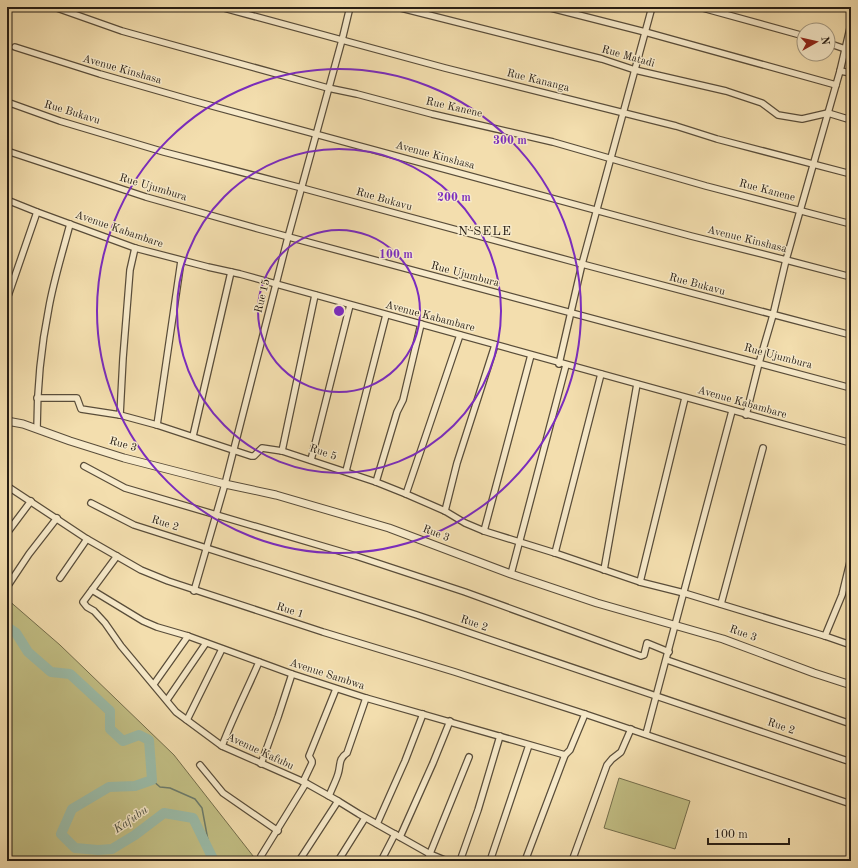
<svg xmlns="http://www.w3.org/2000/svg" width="858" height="868" font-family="'Old Standard TT',serif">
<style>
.green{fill:#c2bf85;stroke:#746e4c}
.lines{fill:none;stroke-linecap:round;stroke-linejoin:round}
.stream{stroke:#6c7c6d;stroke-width:1.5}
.river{stroke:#9bbca9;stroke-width:10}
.minor-casing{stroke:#594d3a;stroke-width:8}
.tertiary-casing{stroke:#594d3a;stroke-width:9}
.minor{stroke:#f7eaca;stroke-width:5.5}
.tertiary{stroke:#f7eaca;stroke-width:7}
.ring{fill:none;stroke:#7b2cbf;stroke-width:2}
.labels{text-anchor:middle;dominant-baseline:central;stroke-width:3;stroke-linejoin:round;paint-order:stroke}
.street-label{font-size:11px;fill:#261d14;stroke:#f7eaca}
.water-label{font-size:12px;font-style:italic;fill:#494d41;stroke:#f7eaca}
.quarter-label{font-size:13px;letter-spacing:1px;fill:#261d14;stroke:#f7eaca}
.centre{fill:#7b2cbf;stroke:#f7eaca;stroke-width:2}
.ring-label{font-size:12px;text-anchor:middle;font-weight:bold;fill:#7b2cbf;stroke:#f7eaca;stroke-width:3;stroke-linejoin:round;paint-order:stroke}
</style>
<rect width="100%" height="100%" fill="#f3deae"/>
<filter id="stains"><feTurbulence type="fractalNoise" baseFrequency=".005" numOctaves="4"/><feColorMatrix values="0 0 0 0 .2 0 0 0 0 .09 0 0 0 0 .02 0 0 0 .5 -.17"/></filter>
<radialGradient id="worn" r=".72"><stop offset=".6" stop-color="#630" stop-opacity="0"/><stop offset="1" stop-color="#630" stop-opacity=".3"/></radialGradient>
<!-- green -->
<g class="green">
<path d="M7 599 60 645 174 755 257 861H7Z"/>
<path d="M619 778 690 801 675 849 604 828Z"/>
</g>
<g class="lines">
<!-- stream -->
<path class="stream" d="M152 780 160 787 170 788 195 799 202 808 210 851"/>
<!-- river -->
<path class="river" d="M7 627 16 633 28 652 51 672 70 674 110 711V729L123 741 139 735 149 740 152 780 135 786 109 787 72 809 61 834 75 848 98 850 112 849 135 835 164 813 193 818 214 861"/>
<defs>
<g id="minor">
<path d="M54 7 122 31 328 88 357 94 432 114 553 142 706 186 851 224"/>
<path d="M220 7 445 68 676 126 717 139 851 174"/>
<path d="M397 7 602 59 635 70 726 91 762 103 778 115 802 119 828 113 851 120"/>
<path d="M547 7 645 32 836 85"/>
<path d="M699 7 804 36"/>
<path d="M828 43 851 51"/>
<path d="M15 47 100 74 194 101 691 236 786 260 851 277"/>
<path d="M840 71 851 73"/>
<path d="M7 102 60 121 164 152 302 188 582 264 851 335"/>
<path d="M7 151 146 197 259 229 851 388"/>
<path d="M7 200 37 212 135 248 208 267 240 274 851 443"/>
<path d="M7 299 37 212"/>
<path d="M559 364 582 264 652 7"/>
<path d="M37 398H77L81 409 120 415 157 425 251 456H254L262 448 282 451 376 482 406 494 445 511 465 523 484 531 555 553 640 582 684 593 825 636 851 645"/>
<path d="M120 415 123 358 130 270 135 248"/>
<path d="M746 415 759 363 773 315 786 260 840 71 851 24"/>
<path d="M157 425 181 261"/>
<path d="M37 429C37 388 41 347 49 307 54 279 63 251 70 224"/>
<path d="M193 436 231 272"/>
<path d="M282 451 315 295"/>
<path d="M311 460 350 305"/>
<path d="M84 466 125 488 356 556 465 592 641 656 644 655 647 643 669 652"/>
<path d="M346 471 386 315"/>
<path d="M376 482 397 412 403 400 421 324"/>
<path d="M7 486 87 539 141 570 168 581 323 632 455 672 585 714 851 804"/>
<path d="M406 494 460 335"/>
<path d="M91 503 134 525 417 615 851 762"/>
<path d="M445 511 457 463 495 345"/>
<path d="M484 531 531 355"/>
<path d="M7 533 31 501"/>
<path d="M555 553 601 374"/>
<path d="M117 556 83 602 87 607 94 611 105 623 121 646 176 712 222 746 306 783 338 801 359 814 430 854 447 861"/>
<path d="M604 570 637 384"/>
<path d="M511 574 566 365"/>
<path d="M60 578 87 539"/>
<path d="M640 582 685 398"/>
<path d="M9 584 29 554 57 518"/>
<path d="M92 590 143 621 157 627 188 636 292 674 366 698 565 755"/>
<path d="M194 591 225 484 288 237 342 40 350 7"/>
<path d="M721 604 763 448"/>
<path d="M825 636 842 595 851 558"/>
<path d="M667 660 851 724"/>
<path d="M154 684 188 636"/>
<path d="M167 700 206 643"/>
<path d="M187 720 222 649"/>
<path d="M646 734 732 411"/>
<path d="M222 746C233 717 247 690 259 662"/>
<path d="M261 764 278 717 292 674"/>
<path d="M200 765 223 793 278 831"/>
<path d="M303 782 312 763V761L309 756 336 689"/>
<path d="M329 796C332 788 336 781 338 774 341 765 338 759 347 753L366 698"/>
<path d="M377 824 405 761 423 714"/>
<path d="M400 837 433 763 450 721"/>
<path d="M261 856 306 783"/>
<path d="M299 861 338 801"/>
<path d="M338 861 365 818"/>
<path d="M381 861 395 834"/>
<path d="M427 861 469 757"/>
<path d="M460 861 478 810 500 736"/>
<path d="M490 861 529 745"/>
<path d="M525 861 565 755 570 750 585 714"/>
<path d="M572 861 607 765 612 759 621 752 631 729"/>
</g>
<path id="tertiary" d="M7 421 23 424 70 441 124 458 225 484 276 495 389 528 511 574 597 603 723 639 814 673 851 685"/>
</defs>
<!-- minor casing -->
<use href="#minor" class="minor-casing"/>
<!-- tertiary casing -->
<use href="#tertiary" class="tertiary-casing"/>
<!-- minor -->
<use href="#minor" class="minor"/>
<!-- tertiary -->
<use href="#tertiary" class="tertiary"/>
</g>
<!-- distance rings -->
<g class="ring">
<circle cx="339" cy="311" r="81"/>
<circle cx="339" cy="311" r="162"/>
<circle cx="339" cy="311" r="242"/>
</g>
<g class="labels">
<!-- street labels -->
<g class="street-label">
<text transform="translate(628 57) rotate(16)">Rue Matadi</text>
<text transform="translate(122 70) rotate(16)">Avenue Kinshasa</text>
<text transform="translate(538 81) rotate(14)">Rue Kananga</text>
<text transform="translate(454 108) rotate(13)">Rue Kanene</text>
<text transform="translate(72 113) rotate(17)">Rue Bukavu</text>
<text transform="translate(435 156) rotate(15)">Avenue Kinshasa</text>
<text transform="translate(153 188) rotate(17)">Rue Ujumbura</text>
<text transform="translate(767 191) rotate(15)">Rue Kanene</text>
<text transform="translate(384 200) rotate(16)">Rue Bukavu</text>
<text transform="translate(119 230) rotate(19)">Avenue Kabambare</text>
<text transform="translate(747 240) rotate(14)">Avenue Kinshasa</text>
<text transform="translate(465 275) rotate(15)">Rue Ujumbura</text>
<text transform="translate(697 285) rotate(15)">Rue Bukavu</text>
<text transform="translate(263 296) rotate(-76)">Rue 15</text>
<text transform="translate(430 317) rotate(15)">Avenue Kabambare</text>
<text transform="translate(778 357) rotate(15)">Rue Ujumbura</text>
<text transform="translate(742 403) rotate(16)">Avenue Kabambare</text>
<text transform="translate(123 445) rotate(16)">Rue 3</text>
<text transform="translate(323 453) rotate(19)">Rue 5</text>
<text transform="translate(165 524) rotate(18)">Rue 2</text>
<text transform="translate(436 534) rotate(21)">Rue 3</text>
<text transform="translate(290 611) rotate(18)">Rue 1</text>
<text transform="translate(474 624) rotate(19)">Rue 2</text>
<text transform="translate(743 634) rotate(20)">Rue 3</text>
<text transform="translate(327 675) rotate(18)">Avenue Sambwa</text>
<text transform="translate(781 727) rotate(19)">Rue 2</text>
<text transform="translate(260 752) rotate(25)">Avenue Kafubu</text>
</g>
<!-- water labels -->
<g class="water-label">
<text transform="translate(131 820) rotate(-35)">Kafubu</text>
</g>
<!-- quarter labels -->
<g class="quarter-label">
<text x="485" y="231">N'SELE</text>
</g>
</g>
<circle cx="339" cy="311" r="6" class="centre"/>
<g class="ring-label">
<text x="510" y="144">300 m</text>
<text x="454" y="201">200 m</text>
<text x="396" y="258">100 m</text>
</g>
<!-- margin -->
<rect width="858" height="868" fill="none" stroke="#f3deae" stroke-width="24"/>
<rect x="8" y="8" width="842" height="852" fill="none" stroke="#261d14" stroke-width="2"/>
<rect x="12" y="12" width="834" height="844" fill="none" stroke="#261d14"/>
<!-- north arrow -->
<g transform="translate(816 42) rotate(82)"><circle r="19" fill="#f7eaca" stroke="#a39881"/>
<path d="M0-3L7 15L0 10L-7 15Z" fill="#8f2418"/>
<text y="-6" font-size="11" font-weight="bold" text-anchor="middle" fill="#261d14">N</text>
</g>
<!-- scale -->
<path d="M708 838v6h81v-6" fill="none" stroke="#261d14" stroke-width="2"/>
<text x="714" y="838" font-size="12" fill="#261d14" stroke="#f7eaca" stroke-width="3" paint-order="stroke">100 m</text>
<rect width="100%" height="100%" filter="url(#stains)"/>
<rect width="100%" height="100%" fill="url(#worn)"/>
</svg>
